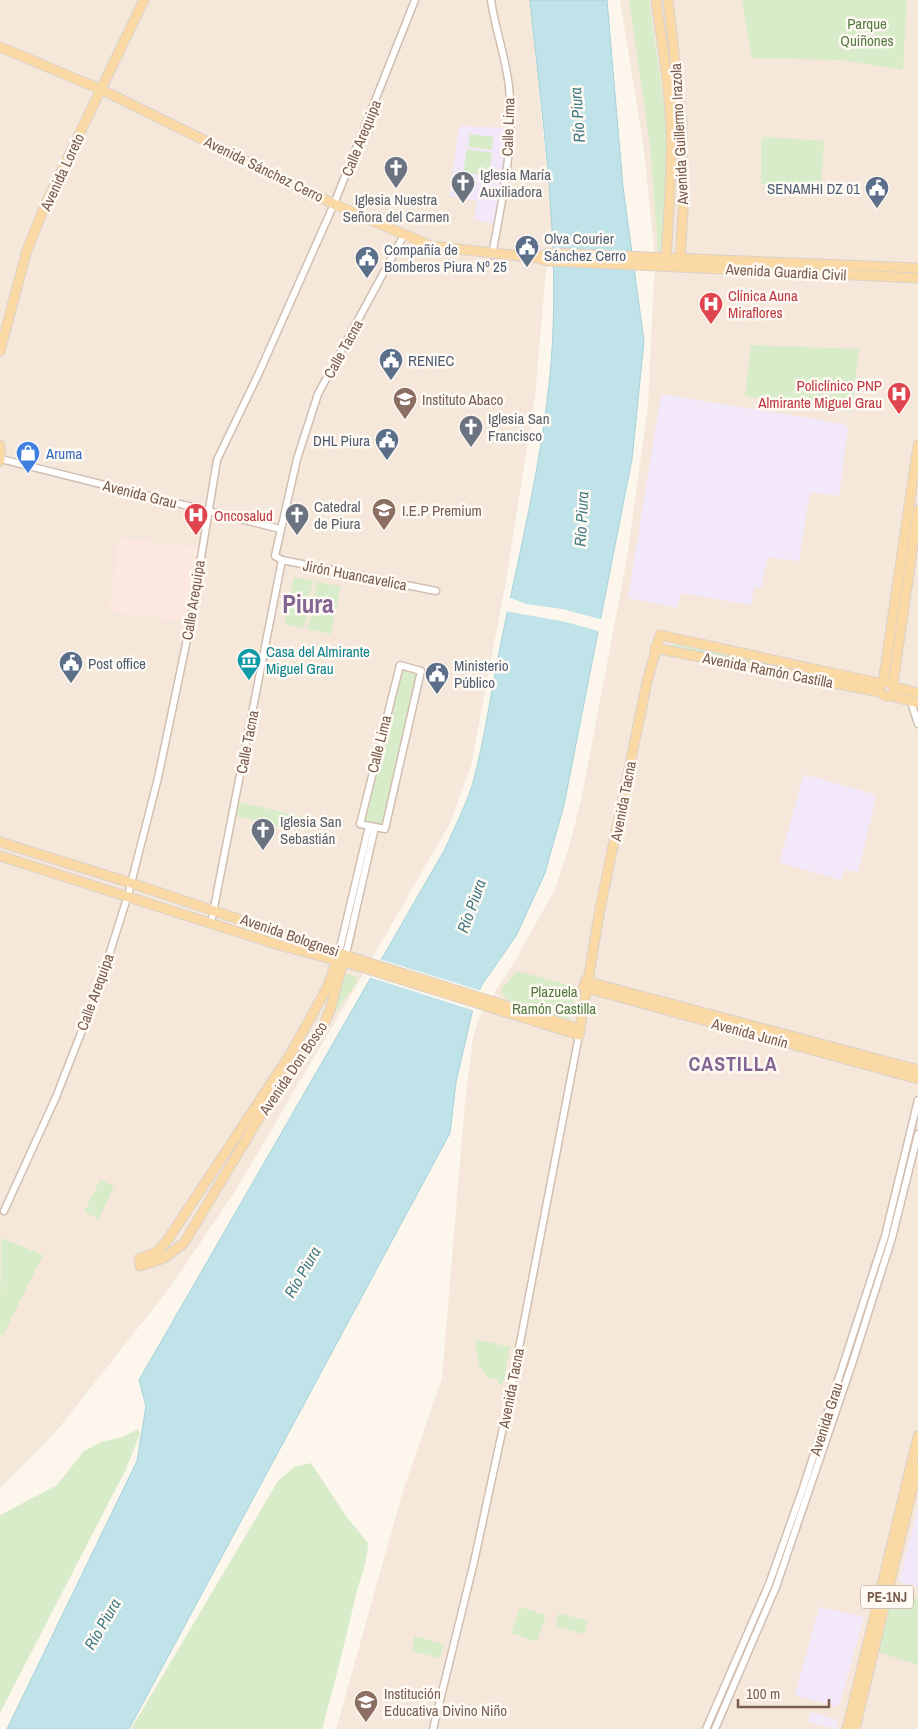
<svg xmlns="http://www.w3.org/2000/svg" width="918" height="1729" font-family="'Archivo Narrow',sans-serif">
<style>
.residential{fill:#f5e8da}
.commercial{fill:#fde8e0}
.education{fill:#f3e8fa}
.green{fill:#d8ecc9}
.water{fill:#bfe3e8;stroke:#a5d3da}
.pier{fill:#fdf6ec}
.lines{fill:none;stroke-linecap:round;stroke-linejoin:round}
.minor-casing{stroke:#d1beb0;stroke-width:9}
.major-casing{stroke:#dad1cd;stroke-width:11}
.minor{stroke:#fff;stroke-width:6}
.major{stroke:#fbd9a5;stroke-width:9}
.labels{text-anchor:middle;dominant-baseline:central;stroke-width:5;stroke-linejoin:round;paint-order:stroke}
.shield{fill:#fffaf3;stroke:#a28b7f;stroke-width:1}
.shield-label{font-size:14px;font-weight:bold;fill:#7a5c4d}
.park-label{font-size:15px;fill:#537a41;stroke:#fffaf3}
.street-label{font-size:15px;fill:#7a5c4d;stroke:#fffaf3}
.worship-label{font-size:15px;fill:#5b616d;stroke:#fffaf3;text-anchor:start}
.service-label{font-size:15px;fill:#4e5e75;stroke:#fffaf3;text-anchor:start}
.health-label{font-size:15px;fill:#be3a42;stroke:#fffaf3;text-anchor:start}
.education-label{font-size:15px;fill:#785e54;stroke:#fffaf3;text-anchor:start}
.shop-label{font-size:15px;fill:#366cbe;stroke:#fffaf3;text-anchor:start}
.culture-label{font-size:15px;fill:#0d838f;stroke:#fffaf3;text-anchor:start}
.water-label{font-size:16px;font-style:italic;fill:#437c86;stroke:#fffaf3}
.district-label{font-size:20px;font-weight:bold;letter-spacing:1px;fill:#846695;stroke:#fffaf3}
.town-label{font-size:25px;font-weight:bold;fill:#846695;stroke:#fffaf3}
</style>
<rect width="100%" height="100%" fill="#fdf6ec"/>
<!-- residential -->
<g class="residential">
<path d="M0 0H530L553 232 548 249 535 396 507 575 471 766 450 823 373 957 236 1190 169 1289 54 1434 0 1488Z"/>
<path d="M620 0H918V1729H336L403 1491 442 1378 465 1101 473 1038 478 1019 516 959 555 889 569 847 582 796 627 558 648 405 655 257 643 143Z"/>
</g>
<!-- commercial -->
<path class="commercial" d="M119 538 196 547 199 551 189 622 109 611Z"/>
<!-- education -->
<g class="education">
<path d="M463 126 506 128 508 132 496 224 474 220 477 201 449 196 459 129Z"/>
<path d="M661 394 844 424 848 428 839 496 810 492 799 561 768 557 761 588 754 587 751 605 681 593 677 608 628 598Z"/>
<path d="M807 775 873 794 876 798 858 872 844 869 841 880 781 863 780 860 803 777Z"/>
<path d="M918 1506V1587L899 1582Z"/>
<path d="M819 1607 864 1617 840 1703 836 1707 795 1695Z"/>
<path d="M811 1712 838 1720 836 1729 808 1722Z"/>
</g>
<!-- green -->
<g class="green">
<path d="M629 0H649L665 112 667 163 662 253 658 251 650 144Z"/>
<path d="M742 0H907L903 70 840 60 752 58Z"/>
<path d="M470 134 493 137 492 150 468 147Z"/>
<path d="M765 137 824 141 821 187 761 184V141Z"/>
<path d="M467 149 492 153 489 176 463 172Z"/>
<path d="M751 345 859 349 852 412 745 396Z"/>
<path d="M294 577 313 581 310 595 304 597 300 602 289 600Z"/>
<path d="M317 582 341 586 336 609 322 607 321 601 314 596Z"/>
<path d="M288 605 300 607 307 617 304 628 284 624Z"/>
<path d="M321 611 335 613 331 634 307 629 310 617 318 616Z"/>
<path d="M673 645H677L812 671 811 674 672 647Z"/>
<path d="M400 665 421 671 385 829 360 824Z"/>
<path d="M239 802 303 817 299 831 236 816Z"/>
<path d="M517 971 572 986 576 991 569 1021H563L508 1001 502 994V988Z"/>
<path d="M348 974 357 977V982L330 1020 344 977Z"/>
<path d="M100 1180 114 1186 99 1219 84 1212Z"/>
<path d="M1 1238 43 1255 3 1335 0 1333Z"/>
<path d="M475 1339 510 1347 503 1385 498 1384V1380L495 1378 490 1379 479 1366Z"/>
<path d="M138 1429 140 1434 125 1471 0 1713V1515L57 1485 84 1451 101 1442 123 1437Z"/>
<path d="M311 1463 346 1516 368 1543C367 1567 360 1577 355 1599 345 1642 334 1686 322 1729H131L278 1481 294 1467Z"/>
<path d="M894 1592 918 1599V1665L878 1652Z"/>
<path d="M520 1607 546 1615 537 1642 511 1633Z"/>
<path d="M559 1613 588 1621 584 1634 555 1626Z"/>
<path d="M415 1636 444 1644 440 1658 411 1651Z"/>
</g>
<!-- water -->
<path class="water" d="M530 0H607L623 187 644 341 632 459 564 805 545 873 516 936 481 986 472 1013 456 1082 450 1133 129 1729H7L137 1461 146 1406 139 1380 445 849C454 829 465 807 472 786 486 736 492 683 503 633 520 551 540 468 549 385 563 257 543 127 530 0Z"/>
<!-- pier -->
<g class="pier">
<path d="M508 597 526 604 562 609 604 620 602 632 566 622 505 611Z"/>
<path d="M379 959 482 991 475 1011 369 977Z"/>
</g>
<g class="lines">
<defs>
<g id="minor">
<path d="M491 0C495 29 506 58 509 87 515 142 502 201 492 255"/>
<path d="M404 235 318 394 297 459 275 556 282 560 436 591"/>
<path d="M1 459 280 529"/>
<path d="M400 665 421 671 385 829 360 824Z"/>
<path d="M911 702 918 724"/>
<path d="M211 923 282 560"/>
<path d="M339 952 369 826"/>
<path d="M346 954 375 827"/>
<path d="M4 1211 56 1097 99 987 128 895 158 778 190 625 217 460 258 375 334 204 415 0"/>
<path d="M433 1729 474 1562 510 1395 579 1035"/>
<path d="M706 1729 769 1584 803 1488 885 1236 918 1100"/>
<path d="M715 1729 776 1587 852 1364 892 1238 918 1134"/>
</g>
<g id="major">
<path d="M656 0C662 44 670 89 671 133 672 177 668 220 666 264"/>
<path d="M668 0 682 123 683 211 680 263"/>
<path d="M0 47 100 89 334 204 431 246 538 258 548 261 918 278"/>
<path d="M538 258 548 253 918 268"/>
<path d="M0 351 27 250 46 203 144 0"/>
<path d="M0 445V461"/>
<path d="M655 648 880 692"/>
<circle cx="887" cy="689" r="7"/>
<path d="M883 683 918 445"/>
<path d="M893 684 918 510"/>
<path d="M894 687 918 693"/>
<path d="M891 696 918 703"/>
<path d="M0 842 131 883 360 960 580 1029"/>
<path d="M0 856 279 945 358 966 579 1035 600 909 647 682 660 635 882 684"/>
<path d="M585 981 918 1070"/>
<path d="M583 987 918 1079"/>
<path d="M139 1259 157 1252 167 1241 291 1053 327 988 338 957"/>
<path d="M140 1266 164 1258 184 1243 262 1113 324 1024 330 1010 344 959"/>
<path d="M847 1729 918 1436"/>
<path d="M855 1729 918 1465"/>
</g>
</defs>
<!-- minor casing -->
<use href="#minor" class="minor-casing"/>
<!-- major casing -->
<use href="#major" class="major-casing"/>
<!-- minor -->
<use href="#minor" class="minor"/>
<!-- major -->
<use href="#major" class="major"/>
</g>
<!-- icons -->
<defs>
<symbol id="church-pin" viewBox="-11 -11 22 30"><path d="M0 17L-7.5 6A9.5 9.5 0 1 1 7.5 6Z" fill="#6b7280" stroke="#fffaf3"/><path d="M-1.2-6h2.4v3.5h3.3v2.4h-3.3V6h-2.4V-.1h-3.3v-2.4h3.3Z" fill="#fff"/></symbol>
<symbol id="civic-pin" viewBox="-11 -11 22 30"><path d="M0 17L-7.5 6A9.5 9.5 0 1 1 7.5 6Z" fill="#5c6f8a" stroke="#fffaf3"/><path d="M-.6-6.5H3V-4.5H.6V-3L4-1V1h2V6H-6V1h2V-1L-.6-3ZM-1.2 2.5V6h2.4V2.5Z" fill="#fff"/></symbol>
<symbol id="hospital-pin" viewBox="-11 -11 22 30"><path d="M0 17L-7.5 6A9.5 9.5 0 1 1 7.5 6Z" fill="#e0444e" stroke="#fffaf3"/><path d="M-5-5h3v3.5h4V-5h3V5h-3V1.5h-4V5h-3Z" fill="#fff"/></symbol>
<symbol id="university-pin" viewBox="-11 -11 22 30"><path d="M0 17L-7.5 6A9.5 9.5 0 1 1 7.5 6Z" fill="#8d6e63" stroke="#fffaf3"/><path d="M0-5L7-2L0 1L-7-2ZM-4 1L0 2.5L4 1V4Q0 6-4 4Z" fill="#fff"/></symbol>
<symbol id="shop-pin" viewBox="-11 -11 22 30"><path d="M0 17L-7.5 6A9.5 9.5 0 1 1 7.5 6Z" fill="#3f7fe0" stroke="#fffaf3"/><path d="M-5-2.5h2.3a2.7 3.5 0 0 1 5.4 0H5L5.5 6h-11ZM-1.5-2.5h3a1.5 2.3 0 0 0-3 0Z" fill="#fff"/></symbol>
<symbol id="school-pin" viewBox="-11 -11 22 30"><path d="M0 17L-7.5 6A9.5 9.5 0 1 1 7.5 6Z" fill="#8d6e63" stroke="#fffaf3"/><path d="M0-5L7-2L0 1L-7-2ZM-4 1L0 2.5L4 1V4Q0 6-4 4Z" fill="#fff"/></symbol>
<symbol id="museum-pin" viewBox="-11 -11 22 30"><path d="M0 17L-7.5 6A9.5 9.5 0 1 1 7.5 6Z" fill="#0f9aa8" stroke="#fffaf3"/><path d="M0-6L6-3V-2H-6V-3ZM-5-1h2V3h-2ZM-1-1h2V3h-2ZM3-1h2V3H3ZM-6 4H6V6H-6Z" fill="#fff"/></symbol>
</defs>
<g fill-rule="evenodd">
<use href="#church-pin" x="382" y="154" width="28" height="38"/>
<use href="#church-pin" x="449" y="169" width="28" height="38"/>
<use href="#civic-pin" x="863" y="174" width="28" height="38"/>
<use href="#civic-pin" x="513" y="233" width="28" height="38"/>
<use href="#civic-pin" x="353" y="244" width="28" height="38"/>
<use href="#hospital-pin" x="697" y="290" width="28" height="38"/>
<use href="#civic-pin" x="377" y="346" width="28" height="38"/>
<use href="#hospital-pin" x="885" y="380" width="28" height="38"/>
<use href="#university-pin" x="391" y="385" width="28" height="38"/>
<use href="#church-pin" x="457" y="413" width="28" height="38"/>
<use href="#civic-pin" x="373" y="426" width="28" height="38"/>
<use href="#shop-pin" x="14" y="439" width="28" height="38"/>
<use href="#school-pin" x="370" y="496" width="28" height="38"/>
<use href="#hospital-pin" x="182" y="501" width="28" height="38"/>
<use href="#church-pin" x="283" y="501" width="28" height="38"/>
<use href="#museum-pin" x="235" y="646" width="28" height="38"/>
<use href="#civic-pin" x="57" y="649" width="28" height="38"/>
<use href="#civic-pin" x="423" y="660" width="28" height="38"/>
<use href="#church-pin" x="249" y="816" width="28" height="38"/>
<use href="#school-pin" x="352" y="1688" width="28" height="38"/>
</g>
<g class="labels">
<!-- shield labels -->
<rect class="shield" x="861" y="1585.5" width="52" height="23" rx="4"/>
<g class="shield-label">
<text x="887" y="1597">PE-1NJ</text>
</g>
<!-- park labels -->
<g class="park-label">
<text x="867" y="23">Parque<tspan x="867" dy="17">Quiñones</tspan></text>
<text x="554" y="991">Plazuela<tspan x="554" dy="17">Ramón Castilla</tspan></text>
</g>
<!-- street labels -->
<g class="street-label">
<text transform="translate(508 127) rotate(-88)">Calle Lima</text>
<text transform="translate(679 134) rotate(-93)">Avenida Guillermo Irazola</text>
<text transform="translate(361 138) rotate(-68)">Calle Arequipa</text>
<text transform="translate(264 169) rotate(26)">Avenida Sánchez Cerro</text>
<text transform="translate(62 172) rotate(-65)">Avenida Loreto</text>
<text transform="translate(786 272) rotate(3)">Avenida Guardia Civil</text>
<text transform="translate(343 349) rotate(-61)">Calle Tacna</text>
<text transform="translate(140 494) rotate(14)">Avenida Grau</text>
<text transform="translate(355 575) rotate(11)">Jirón Huancavelica</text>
<text transform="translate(193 600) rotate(-81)">Calle Arequipa</text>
<text transform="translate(768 670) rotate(11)">Avenida Ramón Castilla</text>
<text transform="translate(247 742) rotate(-79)">Calle Tacna</text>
<text transform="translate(379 744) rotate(-76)">Calle Lima</text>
<text transform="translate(623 801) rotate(-79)">Avenida Tacna</text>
<text transform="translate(290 935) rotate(19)">Avenida Bolognesi</text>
<text transform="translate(95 992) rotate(-70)">Calle Arequipa</text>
<text transform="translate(750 1033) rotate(15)">Avenida Junín</text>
<text transform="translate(293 1068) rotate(-56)">Avenida Don Bosco</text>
<text transform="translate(511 1388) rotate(-79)">Avenida Tacna</text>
<text transform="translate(826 1419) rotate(-72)">Avenida Grau</text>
</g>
<!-- worship labels -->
<g class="worship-label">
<text x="480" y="174">Iglesia María<tspan x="480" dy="17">Auxiliadora</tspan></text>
<text x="396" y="199" text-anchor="middle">Iglesia Nuestra<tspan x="396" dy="17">Señora del Carmen</tspan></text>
<text x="488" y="418">Iglesia San<tspan x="488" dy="17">Francisco</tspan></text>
<text x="314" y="506">Catedral<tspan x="314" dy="17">de Piura</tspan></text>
<text x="280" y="821">Iglesia San<tspan x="280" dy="17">Sebastián</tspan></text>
</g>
<!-- service labels -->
<g class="service-label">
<text x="860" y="188" text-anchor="end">SENAMHI DZ 01</text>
<text x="544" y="238">Olva Courier<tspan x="544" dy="17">Sánchez Cerro</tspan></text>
<text x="384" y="249">Compañía de<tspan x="384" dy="17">Bomberos Piura Nº 25</tspan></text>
<text x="408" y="360">RENIEC</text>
<text x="370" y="440" text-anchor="end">DHL Piura</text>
<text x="88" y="663">Post office</text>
<text x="454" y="665">Ministerio<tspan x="454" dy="17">Público</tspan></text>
</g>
<!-- health labels -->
<g class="health-label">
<text x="728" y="295">Clínica Auna<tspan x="728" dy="17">Miraflores</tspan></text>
<text x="882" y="385" text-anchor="end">Policlínico PNP<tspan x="882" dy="17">Almirante Miguel Grau</tspan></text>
<text x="214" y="515">Oncosalud</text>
</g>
<!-- education labels -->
<g class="education-label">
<text x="422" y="399">Instituto Abaco</text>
<text x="402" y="510">I.E.P Premium</text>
<text x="384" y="1693">Institución<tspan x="384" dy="17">Educativa Divino Niño</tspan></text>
</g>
<!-- shop labels -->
<g class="shop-label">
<text x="46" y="453">Aruma</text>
</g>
<!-- culture labels -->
<g class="culture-label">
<text x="266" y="651">Casa del Almirante<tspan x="266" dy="17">Miguel Grau</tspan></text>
</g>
<!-- water labels -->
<g class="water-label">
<text transform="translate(577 115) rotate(-94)">Río Piura</text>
<text transform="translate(581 519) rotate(-87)">Río Piura</text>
<text transform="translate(471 906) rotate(-70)">Río Piura</text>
<text transform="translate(302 1272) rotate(-60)">Río Piura</text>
<text transform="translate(102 1624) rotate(-60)">Río Piura</text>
</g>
<!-- district labels -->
<g class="district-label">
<text x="733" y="1063">CASTILLA</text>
</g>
<!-- town labels -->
<g class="town-label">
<text x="308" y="604">Piura</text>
</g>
</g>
<!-- scale -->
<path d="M738 1699v8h91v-8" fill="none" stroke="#7a5c4d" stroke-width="2.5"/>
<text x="746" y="1699" font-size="15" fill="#7a5c4d" stroke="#fffaf3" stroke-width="4" paint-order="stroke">100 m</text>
</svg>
